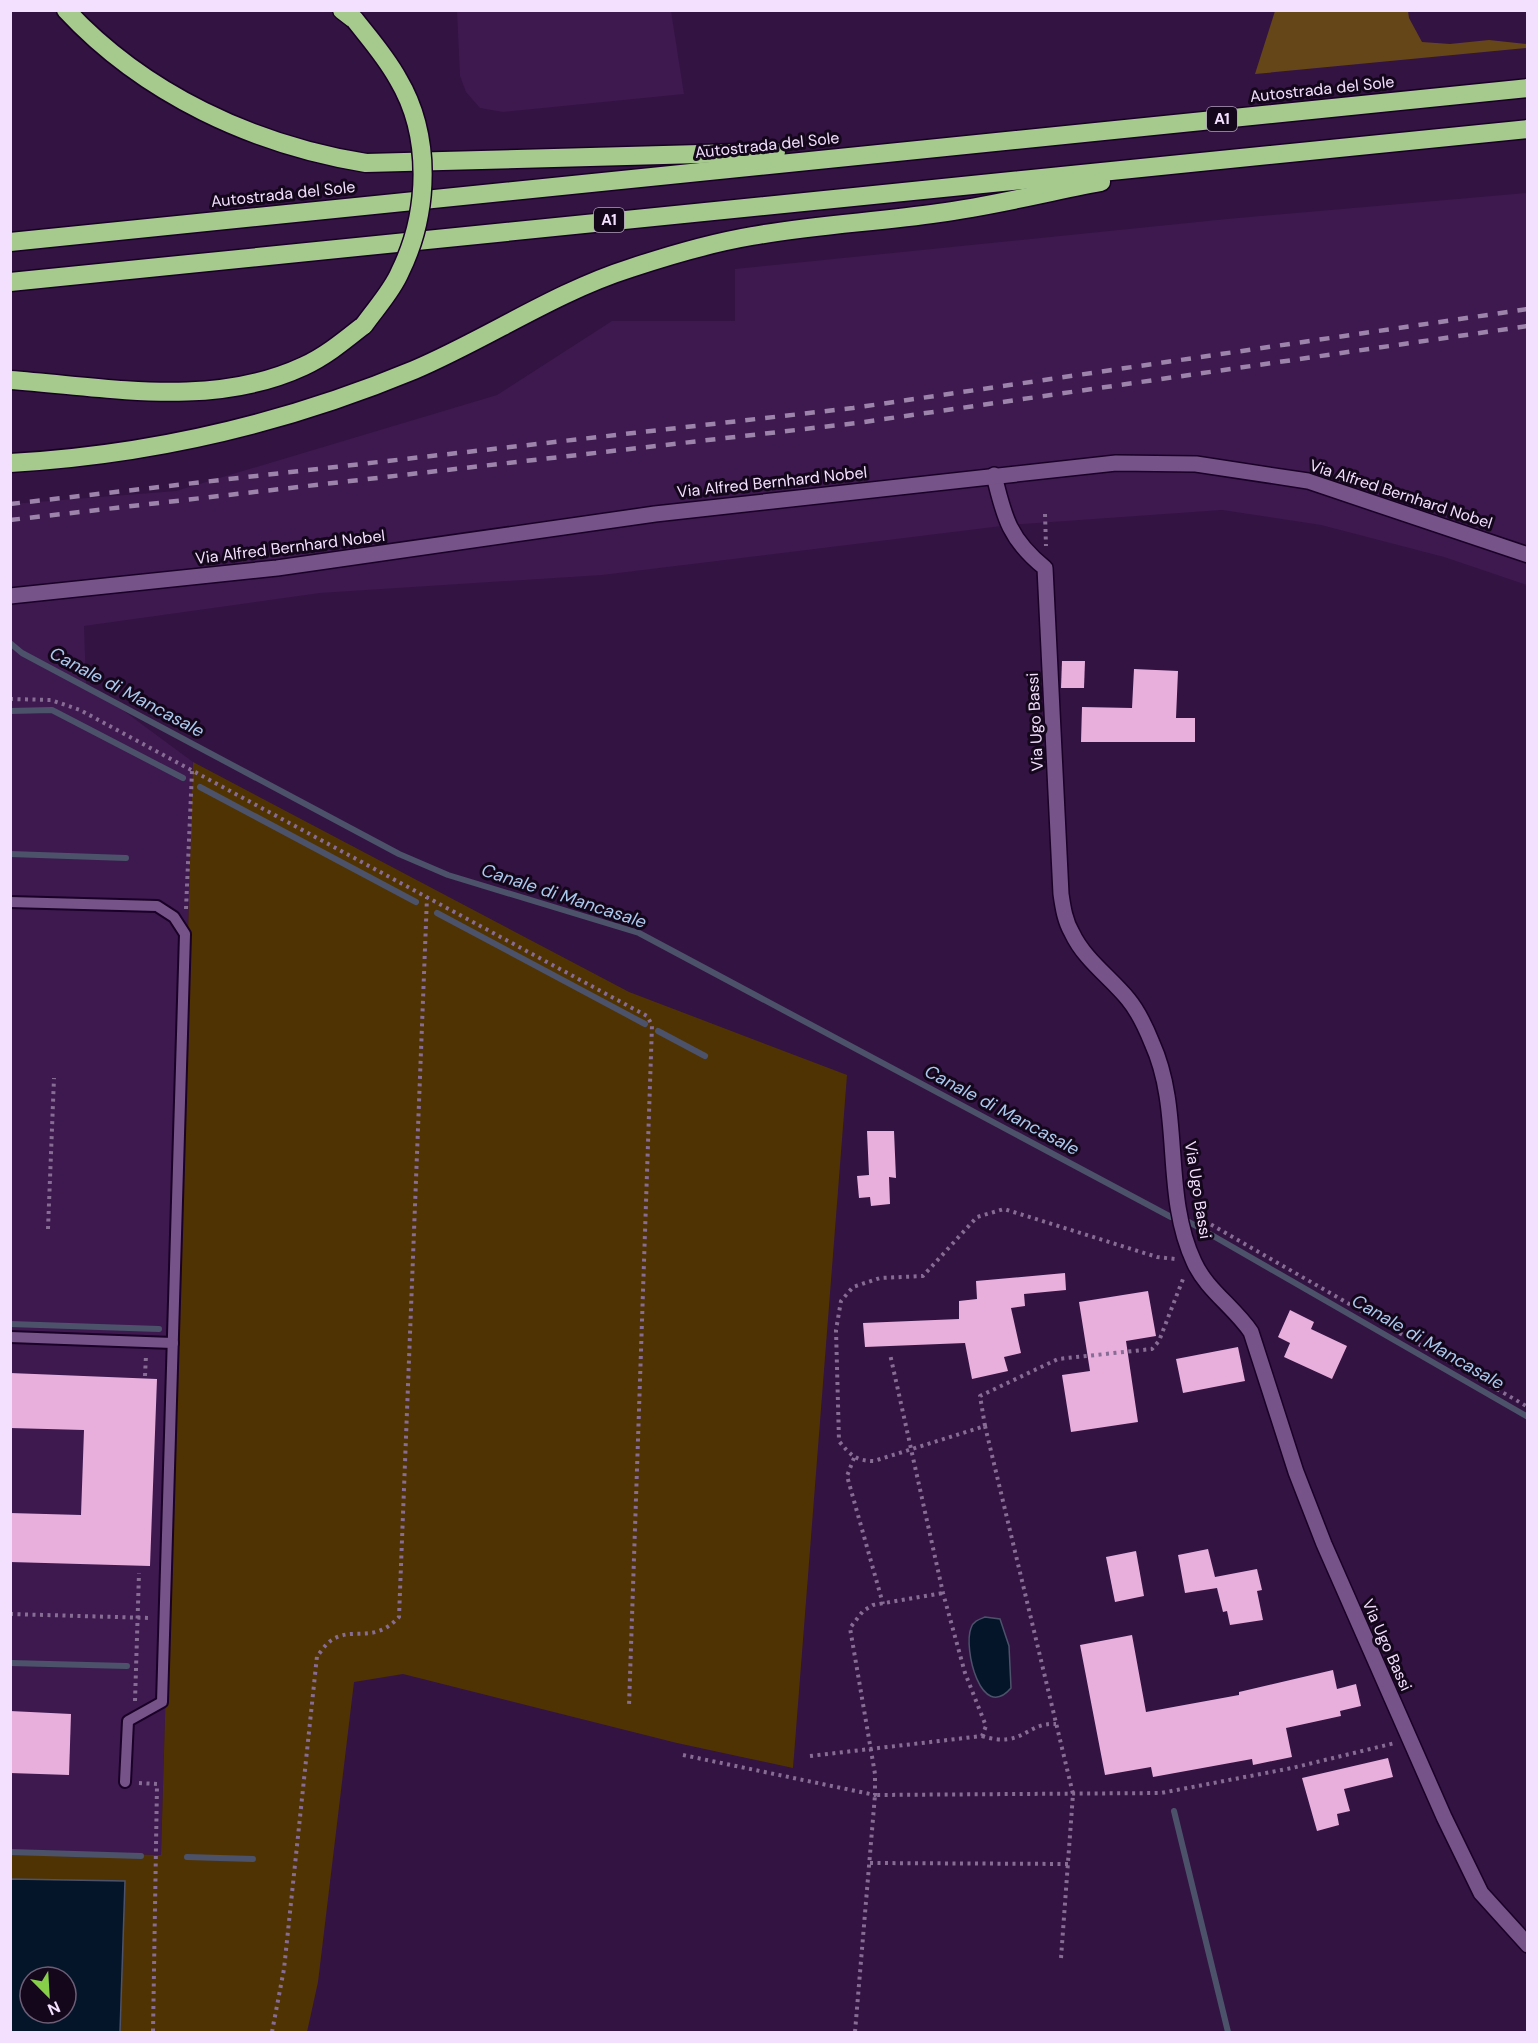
<svg xmlns="http://www.w3.org/2000/svg" width="1538" height="2043" font-family="'DM Sans',sans-serif">
<style>
.built{fill:#3d194f}
.green{fill:#503303;fill-rule:evenodd}
.forest{fill:#654619}
.water{fill:#04152a;stroke:#4c526a;stroke-width:1.5;fill-rule:evenodd}
.lines{fill:none;stroke-linecap:round;stroke-linejoin:round}
.stream{stroke:#4c526a;stroke-width:6}
.building{fill:#e8afdd}
.service-casing{stroke:#1a0027;stroke-width:14}
.minor-casing{stroke:#1a0027;stroke-width:18}
.tertiary-casing{stroke:#1a0027;stroke-width:18}
.motorway-casing{stroke:#1a0027;stroke-width:21}
.path{stroke:#876c94;stroke-width:4;stroke-dasharray:3 4.5;stroke-linecap:butt}
.service{stroke:#765388;stroke-width:10}
.minor{stroke:#765388;stroke-width:15}
.tertiary{stroke:#765388;stroke-width:15}
.motorway{stroke:#a6ca8e;stroke-width:18}
.rail{stroke:#9d84aa;stroke-width:4.5;stroke-dasharray:10 10;stroke-linecap:butt}
.motorway-bridge-casing{stroke:#1a0027;stroke-width:21;stroke-linecap:butt}
.motorway-bridge{stroke:#a6ca8e;stroke-width:18}
.labels{text-anchor:middle;dominant-baseline:central;stroke-width:6;stroke-linejoin:round;paint-order:stroke}
.shield{fill:#14071b;stroke:#b09fba;stroke-width:1.5}
.shield-label{font-size:15px;font-weight:bold;fill:#f3e0fe}
.street-label{font-size:16px;fill:#f3e0fe;stroke:#14071b}
.water-label{font-size:18px;font-style:italic;fill:#abc9ed;stroke:#14071b}
</style>
<rect width="100%" height="100%" fill="#331342"/>
<!-- built -->
<g class="built">
<path d="M457 11H671L684 94 503 112 480 108 466 92 460 76Z"/>
<path d="M1527 193V585L1444 557 1321 525 1222 510 1010 525 602 575 320 593 84 626 86 683 193 762 161 1855 11 1852V504L176 491 497 395 612 321H735V269L1227 219Z"/>
</g>
<!-- green -->
<path class="green" d="M193 762 629 992 847 1075 793 1768 677 1743 403 1674 354 1682 318 1982 307 2032H11V1852L161 1855ZM30 1977H66V2013H30Z"/>
<!-- forest -->
<path class="forest" d="M1275 11H1408L1409 18 1422 42 1450 44 1489 40 1527 44V48L1255 74Z"/>
<!-- water -->
<g class="water">
<path d="M985 1617 1000 1619 1009 1646 1011 1688C981 1723 963 1648 971 1628 973 1621 980 1619 985 1617Z"/>
<path d="M11 1879 125 1881 120 2032H11ZM30 1977H66V2013H30Z"/>
</g>
<g class="lines">
<!-- stream -->
<g class="stream">
<path d="M10 643 22 653 399 854 448 875 639 933 1171 1217"/>
<path d="M10 711 52 710 183 778"/>
<path d="M200 787 416 902"/>
<path d="M10 854 126 858"/>
<path d="M437 913 645 1024"/>
<path d="M658 1031 705 1056"/>
<path d="M1189 1222 1528 1417"/>
<path d="M10 1324 159 1329"/>
<path d="M10 1663 127 1666"/>
<path d="M1174 1811 1228 2032"/>
<path d="M10 1852 141 1856"/>
<path d="M187 1857 253 1859"/>
</g>
</g>
<!-- building -->
<g class="building">
<path d="M1062 661H1085L1084 688H1061Z"/>
<path d="M1134 669 1178 671 1176 718H1195V742H1081L1082 707 1132 708Z"/>
<path d="M867 1131H894L896 1178 889 1177 890 1204 871 1206 870 1197 859 1198 857 1176 869 1175Z"/>
<path d="M1065 1273 1066 1290 1024 1294 1025 1306 1011 1308 1021 1353 1004 1357 1008 1371 972 1379 965 1343 865 1347 863 1323 959 1319V1301L977 1299 976 1281Z"/>
<path d="M1148 1291 1156 1336 1126 1341 1138 1422 1071 1432 1062 1375 1090 1371 1079 1302Z"/>
<path d="M1290 1310 1314 1322 1311 1329 1347 1346 1332 1379 1284 1357 1290 1343 1278 1337Z"/>
<path d="M1238 1347 1245 1381 1183 1393 1176 1359Z"/>
<path d="M10 1373 157 1379 150 1566 10 1562V1513L81 1515 84 1430 10 1428Z"/>
<path d="M1208 1549 1215 1577 1257 1569 1262 1590 1257 1591 1263 1620 1230 1625 1227 1611 1223 1612 1217 1588 1185 1593 1178 1555Z"/>
<path d="M1136 1551 1144 1596 1115 1602 1106 1557Z"/>
<path d="M1132 1635 1146 1712 1239 1695V1692L1333 1670 1337 1689 1356 1684 1361 1706 1340 1711 1341 1716 1286 1728 1292 1757 1253 1765 1252 1759 1153 1777 1151 1767 1105 1775 1080 1645Z"/>
<path d="M10 1711 71 1714 69 1775 10 1773Z"/>
<path d="M1388 1758 1393 1777 1344 1789 1350 1811 1337 1814 1339 1825 1317 1831 1302 1778Z"/>
</g>
<g class="lines">
<defs>
<g id="service">
<path d="M10 902 157 906 174 917 185 934 162 1702 128 1721 125 1782"/>
<path d="M10 1337 173 1343"/>
</g>
<path id="minor" d="M994 475C1004 518 1010 540 1045 568L1061 894C1063 908 1065 921 1072 933 1084 959 1110 977 1128 999 1138 1011 1146 1028 1152 1043 1183 1111 1162 1194 1194 1262 1206 1289 1234 1307 1251 1332L1296 1472 1324 1544 1444 1817 1481 1893 1528 1945"/>
<path id="tertiary" d="M10 596 277 568 655 514 1116 463 1196 464 1308 481 1528 555"/>
<g id="motorway">
<path d="M66 10C144 94 254 145 366 163L776 152"/>
<path d="M342 10 355 20"/>
<path d="M10 242 1528 88"/>
<path d="M10 282 1528 129"/>
<path d="M10 380C108 387 212 409 304 366 326 356 345 340 364 325"/>
<path d="M10 463C151 455 284 424 414 370 487 339 555 292 631 268 670 255 711 243 752 236 814 225 877 222 939 213 993 206 1047 192 1101 182"/>
</g>
</defs>
<!-- service casing -->
<use href="#service" class="service-casing"/>
<!-- minor casing -->
<use href="#minor" class="minor-casing"/>
<!-- tertiary casing -->
<use href="#tertiary" class="tertiary-casing"/>
<!-- motorway casing -->
<use href="#motorway" class="motorway-casing"/>
<!-- path -->
<g class="path">
<path d="M1045 514 1046 546"/>
<path d="M10 699 51 700 80 710 647 1016 652 1025 629 1706"/>
<path d="M186 909 192 771"/>
<path d="M1198 1217 1528 1407"/>
<path d="M48 1229 54 1078"/>
<path d="M145 1376 146 1355"/>
<path d="M985 1426 980 1396 1058 1359 1152 1349 1159 1341 1183 1279"/>
<path d="M854 1458 847 1476 883 1604"/>
<path d="M10 1614 151 1618"/>
<path d="M135 1701 139 1573"/>
<path d="M982 1736C1023 1749 1026 1722 1056 1724"/>
<path d="M683 1755 875 1795V1774L850 1628 863 1611 873 1605 943 1593"/>
<path d="M810 1756 982 1736 986 1726 965 1673 943 1593 890 1354"/>
<path d="M139 1783 157 1784 153 2032"/>
<path d="M870 1863 1068 1864"/>
<path d="M1061 1958 1073 1794 985 1426 874 1461C856 1461 850 1455 839 1441L836 1330 841 1301 853 1287 880 1278 923 1276 977 1217 1004 1209 1157 1257 1175 1259"/>
<path d="M272 2032 284 1969 317 1656C321 1652 325 1645 329 1642 352 1624 372 1646 399 1617L427 897"/>
<path d="M855 2032 875 1795 1161 1793 1292 1768 1395 1743"/>
</g>
<!-- service -->
<use href="#service" class="service"/>
<!-- minor -->
<use href="#minor" class="minor"/>
<!-- tertiary -->
<use href="#tertiary" class="tertiary"/>
<!-- motorway -->
<use href="#motorway" class="motorway"/>
<!-- rail -->
<g class="rail">
<path d="M10 504 853 408 1528 309"/>
<path d="M10 520 857 423 1528 326"/>
</g>
<defs>
<path id="motorway-bridge" d="M355 20C370 39 386 57 398 79 432 136 429 213 400 272 392 291 376 308 364 325"/>
</defs>
<!-- motorway-bridge casing -->
<use href="#motorway-bridge" class="motorway-bridge-casing"/>
<!-- motorway-bridge -->
<use href="#motorway-bridge" class="motorway-bridge"/>
</g>
<g class="labels">
<!-- shield labels -->
<g class="shield">
<rect x="1207" y="107" width="30" height="24" rx="4.5"/>
<rect x="594" y="208" width="30" height="24" rx="4.5"/>
</g>
<g class="shield-label">
<text x="1222" y="119">A1</text>
<text x="609" y="220">A1</text>
</g>
<!-- street labels -->
<g class="street-label">
<text transform="translate(1322 89) rotate(-6)">Autostrada del Sole</text>
<text transform="translate(767 145) rotate(-6)">Autostrada del Sole</text>
<text transform="translate(283 194) rotate(-6)">Autostrada del Sole</text>
<text transform="translate(772 482) rotate(-6)">Via Alfred Bernhard Nobel</text>
<text transform="translate(1401 494) rotate(18)">Via Alfred Bernhard Nobel</text>
<text transform="translate(290 547) rotate(-7)">Via Alfred Bernhard Nobel</text>
<text transform="translate(1035 722) rotate(-93)">Via Ugo Bassi</text>
<text transform="translate(1198 1190) rotate(81)">Via Ugo Bassi</text>
<text transform="translate(1387 1645) rotate(66)">Via Ugo Bassi</text>
</g>
<!-- water labels -->
<g class="water-label">
<text transform="translate(127 692) rotate(28)">Canale di Mancasale</text>
<text transform="translate(564 896) rotate(18)">Canale di Mancasale</text>
<text transform="translate(1002 1110) rotate(28)">Canale di Mancasale</text>
<text transform="translate(1428 1342) rotate(30)">Canale di Mancasale</text>
</g>
</g>
<!-- border -->
<rect width="1538" height="2043" fill="none" stroke="#f3e0fe" stroke-width="24"/>
<!-- north arrow -->
<g transform="translate(48 1995) rotate(156)"><circle r="28" fill="#14071b" stroke="#6d5e76" stroke-width="1.5"/>
<path d="M0-4.5L10 22L0 15L-10 22Z" fill="#87cf4b"/>
<text y="-9" font-size="16" font-weight="bold" text-anchor="middle" fill="#f3e0fe">N</text>
</g>
</svg>
